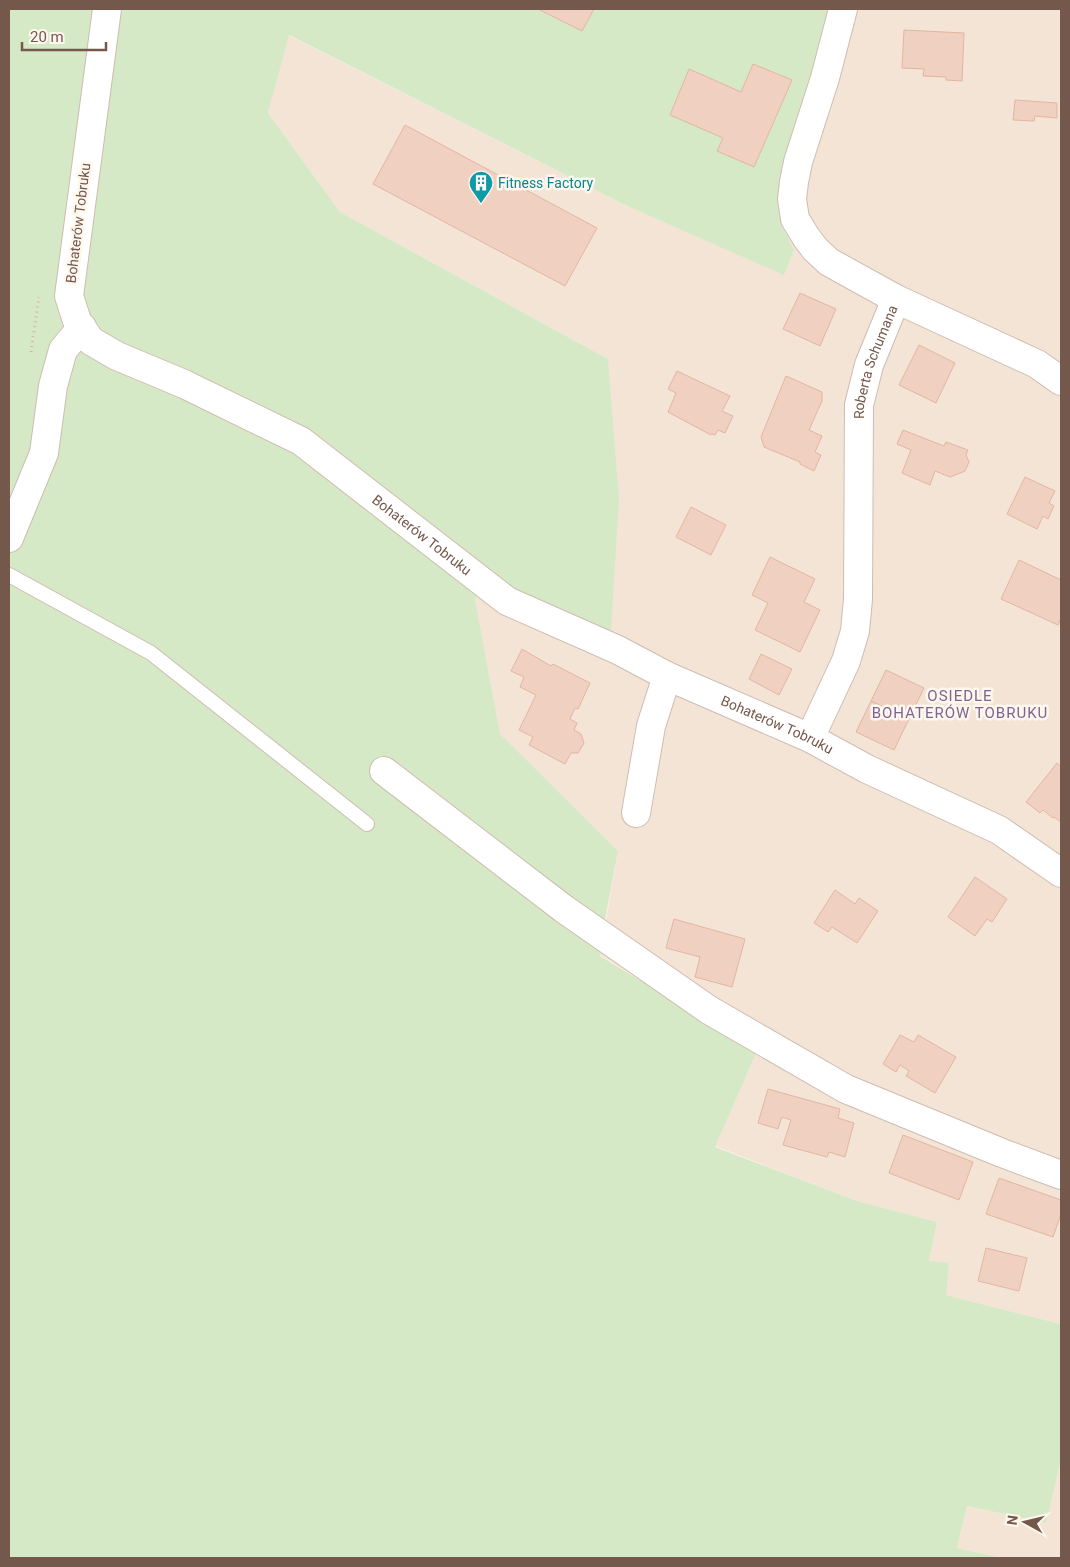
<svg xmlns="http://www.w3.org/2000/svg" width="1070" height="1567" font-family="Roboto,sans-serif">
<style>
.residential{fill:#f3e4d6}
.green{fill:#d6e9c6}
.building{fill:#f0d0c0;stroke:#e3b6a0}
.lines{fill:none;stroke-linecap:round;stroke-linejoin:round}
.service-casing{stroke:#cfbcb0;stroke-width:16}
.minor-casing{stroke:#cfbcb0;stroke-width:30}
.path{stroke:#d6b4a2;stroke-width:3;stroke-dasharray:1 4;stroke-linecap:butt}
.service{stroke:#fff;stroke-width:14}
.minor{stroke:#fff;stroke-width:28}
.labels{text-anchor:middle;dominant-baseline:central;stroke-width:5;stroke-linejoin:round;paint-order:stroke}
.culture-label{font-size:14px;fill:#0d838f;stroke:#fef7ee;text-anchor:start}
.street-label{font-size:14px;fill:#75584c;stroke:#fef7ee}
.neighbourhood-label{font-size:15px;letter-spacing:1px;fill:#7f6491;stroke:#fef7ee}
</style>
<rect width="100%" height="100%" fill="#fcf3e7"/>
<!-- residential -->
<g class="residential">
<path d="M835 9H1061V1324L946 1295 929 1261 937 1222 857 1201 715 1146 757 1051 600 955 618 851 500 735 475 599 608 359 340 212 268 113 288 35 627 206 784 274 794 250 782 226 781 178Z"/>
<path d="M1061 1460V1558H1002L957 1548 967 1506 1046 1523Z"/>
</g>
<!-- green -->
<path class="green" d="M9 9H835L781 178 782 226 794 250 784 275 627 206 289 35 268 113 340 212 608 359 619 500 611 632 484 581 475 599 500 734 618 851 605 920 600 956 757 1051 715 1147 857 1201 937 1222 929 1261 949 1263 946 1295 1061 1324V1460L1046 1523 967 1506 957 1548 1002 1558H9Z"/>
<!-- building -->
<g class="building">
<path d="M538 9H594L582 31Z"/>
<path d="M904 30 964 33 962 81 946 80V77L923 76 924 69 902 68Z"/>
<path d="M753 64 792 80 754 167 717 151 723 138 670 115 689 69 741 92Z"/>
<path d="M1015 100 1057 103V118L1035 116 1034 121 1013 120Z"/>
<path d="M405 125 597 228 565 286 373 184Z"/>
<path d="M800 293 836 309 820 346 783 329Z"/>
<path d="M919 345 955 363 936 403 899 385Z"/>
<path d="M677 371 730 396 722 411 733 416 725 433 718 430 715 435 712 434 711 435 668 412 676 393 668 389Z"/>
<path d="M786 376 822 392V401L809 430 822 436 815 452 821 455 814 471 800 464V462L764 447 761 437Z"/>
<path d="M903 430 944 446 946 442 968 450 966 455 969 462 965 471 950 477 935 471 930 485 902 473 911 450 897 444Z"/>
<path d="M1025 477 1055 491 1049 503 1054 506 1048 519 1043 516 1037 529 1007 514Z"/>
<path d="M691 507 726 525 711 555 676 537Z"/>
<path d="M770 557 815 579 804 602 820 610 800 652 755 630 768 603 752 595Z"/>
<path d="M1019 560 1061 580V618L1058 625 1001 599Z"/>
<path d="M522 649 551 666 553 664 590 683 578 709 575 708 570 719 577 723 574 730 581 734 584 743 578 753H571L565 764 529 745 533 737 519 730 536 695 520 687 524 677 511 671Z"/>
<path d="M761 654 792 669 779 695 749 679Z"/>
<path d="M886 670 924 688 909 719 871 701Z"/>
<path d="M871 701 909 719 894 750 856 732Z"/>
<path d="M1057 763 1061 767V822L1054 817 1053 818 1043 810 1040 813 1026 802Z"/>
<path d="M975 877 1007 899 992 922 987 919 975 936 948 917Z"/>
<path d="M835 890 855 904 859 898 878 911 857 943 832 927 828 932 814 923Z"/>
<path d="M674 919 745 939 732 987 695 977 700 957 666 948Z"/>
<path d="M900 1035 914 1042 918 1035 956 1057 935 1093 906 1076 909 1071 900 1065 896 1072 883 1064Z"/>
<path d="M768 1089 840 1109 838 1118 854 1123 845 1157 829 1152 827 1157 783 1145 791 1120 782 1117 778 1129 758 1123Z"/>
<path d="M903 1135 973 1162 959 1200 889 1173Z"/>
<path d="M999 1178 1061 1200V1214L1053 1237 986 1214Z"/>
<path d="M986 1248 1027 1258 1019 1291 978 1281Z"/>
</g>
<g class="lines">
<defs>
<path id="service" d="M9 575 151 653 367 824"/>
<g id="minor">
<path id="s1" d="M107 9 69 296 77 321 91 341 117 356 184 384 301 441 507 601 618 650 667 676 810 738 867 769 999 830 1061 873"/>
<path d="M843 9 825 78 798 162 794 182 792 199 795 219 806 237 815 249 829 262 896 299 1037 364 1061 381"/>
<path d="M9 538 44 453 53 386 63 350 82 327"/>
<path id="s2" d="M810 738 846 661 855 631 858 599 859 405 869 365 896 299"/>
<path d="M384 771 564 909 709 1010 846 1089 1002 1153 1061 1175"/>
<path d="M636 813 651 726 667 676"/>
</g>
</defs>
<!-- service casing -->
<use href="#service" class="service-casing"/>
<!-- minor casing -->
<use href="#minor" class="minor-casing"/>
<!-- path -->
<path class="path" d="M31 352 39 297"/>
<!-- service -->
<use href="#service" class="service"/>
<!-- minor -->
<use href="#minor" class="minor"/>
</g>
<!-- icons -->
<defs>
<symbol id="building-pin" viewBox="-11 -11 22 30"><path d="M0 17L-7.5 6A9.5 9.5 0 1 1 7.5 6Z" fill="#0f9aa8" stroke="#fef7ee"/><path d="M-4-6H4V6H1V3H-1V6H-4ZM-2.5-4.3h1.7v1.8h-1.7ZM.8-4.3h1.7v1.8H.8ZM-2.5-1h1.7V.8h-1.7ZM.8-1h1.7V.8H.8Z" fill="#fff"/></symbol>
</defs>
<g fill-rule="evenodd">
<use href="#building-pin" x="467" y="169" width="28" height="38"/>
</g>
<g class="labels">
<!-- culture labels -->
<g class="culture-label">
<text x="498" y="183">Fitness Factory</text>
</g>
<!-- street labels -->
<g class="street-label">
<text transform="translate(78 223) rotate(-83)">Bohaterów Tobruku</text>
<text stroke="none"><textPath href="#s2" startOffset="388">Roberta Schumana</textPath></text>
<text stroke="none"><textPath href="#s1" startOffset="726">Bohaterów Tobruku</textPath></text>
<text stroke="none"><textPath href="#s1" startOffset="1131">Bohaterów Tobruku</textPath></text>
</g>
<!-- neighbourhood labels -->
<g class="neighbourhood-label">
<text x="960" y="696">OSIEDLE<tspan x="960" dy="17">BOHATERÓW TOBRUKU</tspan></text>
</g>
</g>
<!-- border -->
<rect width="1070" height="1567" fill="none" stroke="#75584c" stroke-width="20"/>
<!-- north arrow -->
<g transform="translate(1025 1522) rotate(278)" stroke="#fef7ee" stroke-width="4" paint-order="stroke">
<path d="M0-4L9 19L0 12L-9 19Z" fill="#75584c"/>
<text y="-8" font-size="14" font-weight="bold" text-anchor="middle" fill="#75584c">N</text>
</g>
<!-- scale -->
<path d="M22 42v8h84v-8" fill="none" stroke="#75584c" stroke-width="2.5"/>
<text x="30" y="42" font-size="15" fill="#75584c" stroke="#fef7ee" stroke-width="4" paint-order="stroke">20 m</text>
</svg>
